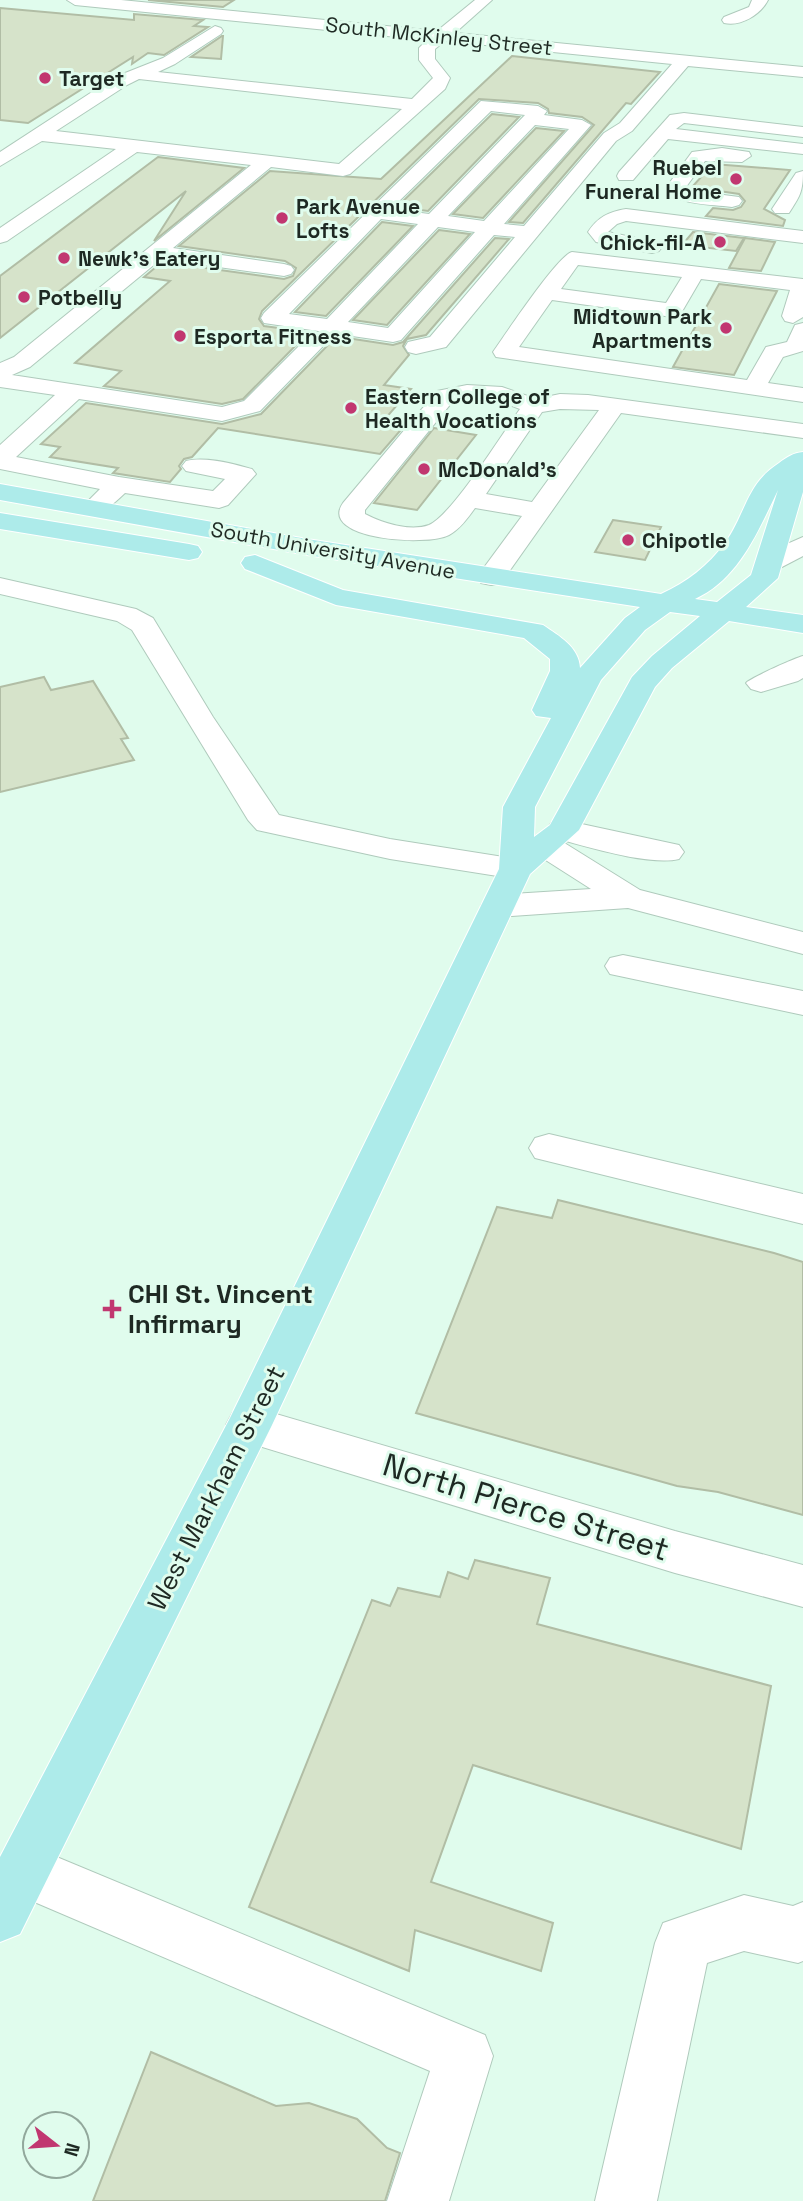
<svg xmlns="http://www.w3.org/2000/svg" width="803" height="2201" font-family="'Space Grotesk',sans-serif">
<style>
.building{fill:#d6e3ca;stroke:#b1bda5;stroke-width:2}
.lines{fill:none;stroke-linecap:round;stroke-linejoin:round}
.minor-casing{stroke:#afcabc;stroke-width:2}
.major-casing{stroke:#fff;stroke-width:2}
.minor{fill:#fff;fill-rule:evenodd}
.major{fill:#adebea;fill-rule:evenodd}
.poi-dot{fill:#c13770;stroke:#e0fced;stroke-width:2.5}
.labels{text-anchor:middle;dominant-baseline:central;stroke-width:6;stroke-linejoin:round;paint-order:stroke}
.far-street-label{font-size:21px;fill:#1e2923;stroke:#e0fced}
.far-poi-label{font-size:21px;font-weight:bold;fill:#1e2923;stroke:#e0fced;text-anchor:start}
.poi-label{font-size:26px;font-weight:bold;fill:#1e2923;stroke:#e0fced;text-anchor:start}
.street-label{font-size:26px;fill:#1e2923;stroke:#e0fced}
.near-street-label{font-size:32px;fill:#1e2923;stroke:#e0fced}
</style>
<rect width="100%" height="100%" fill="#e0fced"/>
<!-- building -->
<g class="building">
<path d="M148 0H234L223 7Z"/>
<path d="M0 8 134 20V14L203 20 194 26 208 27 164 55 148 53 132 64 133 57 28 123 0 120Z"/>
<path d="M223 36 221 59 191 57 222 36Z"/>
<path d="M512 56 660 72 631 104 626 103 523 223 509 222 594 125 582 117 549 113 548 109 538 103 479 99 262 311 259 319 264 326 316 333 307 334 243 399 222 404 104 386 121 371 75 363 170 281 144 277 162 262 284 279 293 276 296 268 285 261 179 246 270 171 381 179Z"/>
<path d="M492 114 519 117 428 211 397 207Z"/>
<path d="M536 128 564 131 483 218 453 214Z"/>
<path d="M158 157 244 168 154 241 186 191 0 338V276Z"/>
<path d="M713 164 790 170 764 209 785 220 783 226 706 216 713 208 733 210 741 207 745 201 739 194 692 187Z"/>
<path d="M382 222 413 226 326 316 295 312Z"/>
<path d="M439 230 470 234 387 325 353 320Z"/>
<path d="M693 232 744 238 736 251 682 245Z"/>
<path d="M495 238 509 239 426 335 407 339 403 346 409 355 384 385 411 389 384 420 406 424 380 454 218 428 192 457 184 459 179 466 181 469 170 482 113 473 118 468 50 457 60 447 41 444 86 403 222 424 261 414 330 343 327 335 393 345 403 342Z"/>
<path d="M745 238 775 242 761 271 729 268Z"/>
<path d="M719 284 777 291 734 375 673 367Z"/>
<path d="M434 428 476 435 417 510 374 503Z"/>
<path d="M613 520 661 527 645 560 595 552Z"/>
<path d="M44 677 51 690 93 681 128 738 121 739 134 760 0 792V687Z"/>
<path d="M558 1200 774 1253 803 1262V1515L718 1492 677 1486 416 1413 497 1207 552 1218Z"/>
<path d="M475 1560 550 1578 537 1624 771 1686 741 1849 473 1765 431 1882 553 1923 541 1971 415 1930 409 1971 249 1907 372 1600 390 1606 398 1588 440 1597 448 1572 468 1579Z"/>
<path d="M151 2052 276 2106 309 2103 357 2119 387 2148 400 2153 385 2201H93Z"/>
</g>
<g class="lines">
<defs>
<g id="minor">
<path d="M67 0H121L437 31 475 0H492L455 33 803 67V77L688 66 632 131 616 141 446 347 416 354 408 352 405 347 408 342 430 337 515 237 494 235 401 340 393 342 264 323 261 318 264 313 481 101 538 106 547 111 544 115 582 120 591 125 504 224 524 226 604 133 620 123 672 64 445 41 435 49V59L450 78 445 89 350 174 343 176 271 167 173 248 284 264 291 266 294 270 291 274 284 276 161 259 30 367 12 375 222 407 244 401 309 336H325L328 341 260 411 222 421 79 399 16 457 119 477 213 491 225 479 186 471 182 466 186 461C206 456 233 464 252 469L256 474 228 505 219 508 125 493C113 504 106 513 90 508L86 503 100 489 0 469V445L55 395 0 387V363L14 357 251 165 137 152 7 241 0 243V228L116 149 42 141 0 166V152L115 77 163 58 215 26 221 28 223 31 221 34 175 64 158 72 412 99 433 78 419 60V48L427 40 75 5ZM139 79 402 109 339 164 56 131 127 85ZM491 111 525 115 429 214 391 209ZM535 125 569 129 484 221 448 216ZM381 219 418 224 327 319 289 314ZM438 227 475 232 388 328 348 322Z"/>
<path d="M752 0H768C761 14 741 27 724 23L722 20 724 17 749 7Z"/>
<path d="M684 113 803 127V137L684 123 676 129 803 144V154L668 139 633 180H619L617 176 619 172 670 115Z"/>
<path d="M722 148 749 152 751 156 742 162 705 161 686 187 693 191 739 197 742 201 739 205 732 207C711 204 680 206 665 189L692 152Z"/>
<path d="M803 171C803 192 800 196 789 213H775L772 209 796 173Z"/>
<path d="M626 209 803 231V243L626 221 617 224 608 232 659 243 662 247 659 251 652 253 596 242 588 232C598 217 608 212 626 209Z"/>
<path d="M572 252 803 279V317L793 323 785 321 782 316 790 290 701 279 680 315 672 317 552 300 519 347 747 380 766 347 787 342 795 325 803 323V351L783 357 768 383 803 388V402L496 357 493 352C505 335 558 255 572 252ZM578 265 682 277 666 303 561 289Z"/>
<path d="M467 385 502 387 536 399 560 394 588 395 803 424V438L621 413 501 583 491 585 481 583 477 577 522 516 475 508C468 518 459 530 449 535 426 547 318 539 343 503L437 391ZM467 399 499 401 520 409C502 434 452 515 429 525 410 532 382 523 365 514V510L453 401ZM560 409 599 410 532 502 486 494 542 412Z"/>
<path d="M803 537V556L780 568 770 570 760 568 756 562 760 556Z"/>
<path d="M0 578 136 609 153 618 213 717 279 815 390 839 516 859 528 862 533 869 528 876 516 879 390 859 257 830 248 820 132 630 117 621 0 594Z"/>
<path d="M803 656V678L798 681 761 692 751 689 746 683C750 678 795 658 803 656Z"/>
<path d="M563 820 679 845 684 852 679 859C650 866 588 847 558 839L640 890 803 932V954L628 908 498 917 486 914 481 906 486 898 498 895 591 889 533 852 528 845 533 838 551 837 547 830 551 823Z"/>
<path d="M623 955 803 991V1015L610 974 605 966 610 958Z"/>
<path d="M549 1134 803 1194V1224L535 1158 529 1148 535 1138Z"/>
<path d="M249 1406 675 1531 803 1565V1607L675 1573 233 1438 226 1425 233 1412Z"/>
<path d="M23 1843 485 2035 493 2056 449 2201H387L430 2071 4 1889C0 1877 0 1863 4 1851Z"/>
<path d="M744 1895 793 1906 803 1902V1961L798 1963 744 1951 707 1963 657 2201H595L655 1943 663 1923Z"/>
</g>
<g id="major">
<path d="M803 452V492L778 578 746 607 803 615V633L729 621 672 668 655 687 579 830 530 874 272 1425 20 1934 0 1942V1857L230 1418 499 869 503 807 551 718 536 716 532 710 550 671V659L524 638 336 605 245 569 241 563 245 557 255 555 343 590 543 625C559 636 579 647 580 668L625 618 640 607 307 555 0 500V484L307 539 661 594C687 582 708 566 725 543 746 514 746 484 779 463 787 457 793 453 803 452ZM778 490 751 575 717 602 695 599C739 579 758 531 778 490ZM670 612 700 616 652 656 632 677 550 825 534 837 535 807 601 680 645 630Z"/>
<path d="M0 513 189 544 198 546 202 552 198 558 189 560 0 529Z"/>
</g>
</defs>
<!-- minor casing -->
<use href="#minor" class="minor-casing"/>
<!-- major casing -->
<use href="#major" class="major-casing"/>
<!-- minor -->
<use href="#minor" class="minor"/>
<!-- major -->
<use href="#major" class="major"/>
</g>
<!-- markers -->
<g class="poi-dot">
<circle cx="45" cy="78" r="7"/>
<circle cx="736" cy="179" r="7"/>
<circle cx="282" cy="218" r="7"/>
<circle cx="720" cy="242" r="7"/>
<circle cx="64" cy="258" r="7"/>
<circle cx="24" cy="297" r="7"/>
<circle cx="726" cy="328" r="7"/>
<circle cx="180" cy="336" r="7"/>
<circle cx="351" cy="408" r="7"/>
<circle cx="424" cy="469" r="7"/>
<circle cx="628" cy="540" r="7"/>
<path d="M108.5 1298.5h7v7h7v7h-7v7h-7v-7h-7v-7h7z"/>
</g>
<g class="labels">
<!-- far-street labels -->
<g class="far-street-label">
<text transform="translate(439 36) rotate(6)">South McKinley Street</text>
<text transform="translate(333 550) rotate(10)">South University Avenue</text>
</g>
<!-- far-poi labels -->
<g class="far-poi-label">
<text x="59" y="78">Target</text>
<text x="722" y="167" text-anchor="end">Ruebel<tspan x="722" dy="24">Funeral Home</tspan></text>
<text x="296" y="206">Park Avenue<tspan x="296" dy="24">Lofts</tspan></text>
<text x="706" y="242" text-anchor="end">Chick-fil-A</text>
<text x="78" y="258">Newk's Eatery</text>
<text x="38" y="297">Potbelly</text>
<text x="712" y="316" text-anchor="end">Midtown Park<tspan x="712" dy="24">Apartments</tspan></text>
<text x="194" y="336">Esporta Fitness</text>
<text x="365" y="396">Eastern College of<tspan x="365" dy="24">Health Vocations</tspan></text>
<text x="438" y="469">McDonald's</text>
<text x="642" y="540">Chipotle</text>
</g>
<!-- poi labels -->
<g class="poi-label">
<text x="128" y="1294">CHI St. Vincent<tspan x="128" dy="30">Infirmary</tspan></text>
</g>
<!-- street labels -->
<g class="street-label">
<text transform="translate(216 1488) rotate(-63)">West Markham Street</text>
</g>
<!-- near-street labels -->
<g class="near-street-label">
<text transform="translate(526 1507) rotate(17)">North Pierce Street</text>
</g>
</g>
<!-- north arrow -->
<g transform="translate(56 2145) rotate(107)"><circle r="33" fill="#e0fced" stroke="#92a89c" stroke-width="2"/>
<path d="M0-5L12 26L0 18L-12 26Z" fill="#c13770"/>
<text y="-10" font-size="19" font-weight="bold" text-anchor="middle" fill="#1e2923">N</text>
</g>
</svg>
